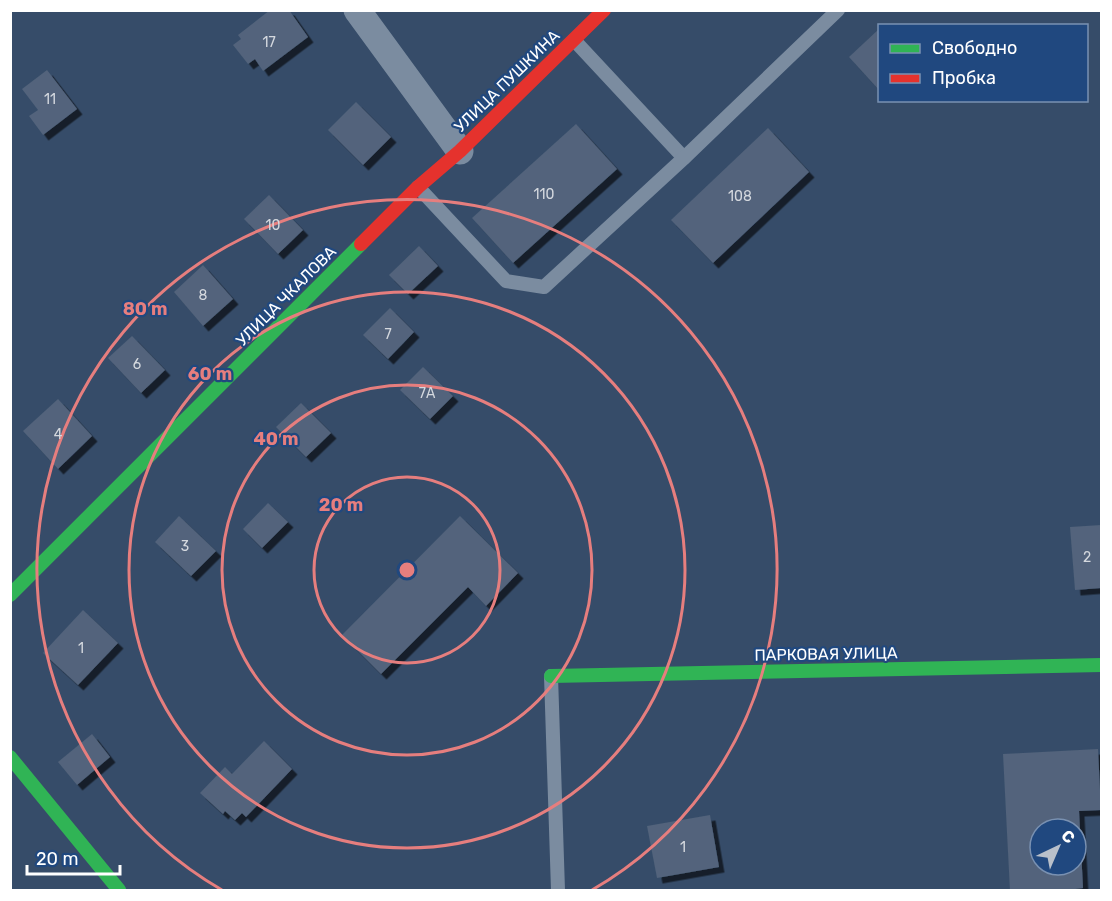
<svg xmlns="http://www.w3.org/2000/svg" width="1112" height="901" font-family="Rubik,sans-serif">
<style>
.building{fill:#52637b;fill-rule:evenodd;filter:url(#shadow)}
.lines{fill:none;stroke-linecap:round;stroke-linejoin:round}
.lane{stroke:#7b8ca0;stroke-width:14}
.street{stroke:#7b8ca0;stroke-width:27}
.fast{stroke:#30b455;stroke-width:14}
.jam{stroke:#e5322d;stroke-width:14}
.ring{fill:none;stroke:#e67e7e;stroke-width:3}
.labels{text-anchor:middle;dominant-baseline:central;stroke-width:4.5;stroke-linejoin:round;paint-order:stroke}
.number-label{font-size:14px;fill:#d4d8de}
.street-label{font-size:16px;fill:#fff;stroke:#20487f}
.centre{fill:#e67e7e;stroke:#20487f;stroke-width:3}
.ring-label{font-size:18px;text-anchor:middle;font-weight:bold;fill:#e67e7e;stroke:#20487f;stroke-width:4.5;stroke-linejoin:round;paint-order:stroke}
</style>
<defs>
<filter id="shadow"><feDropShadow dx="5.5" dy="5.5" stdDeviation="0" flood-color="#0009"/></filter>
</defs>
<rect width="100%" height="100%" fill="#364c69"/>
<!-- building -->
<g class="building">
<path d="M270 10H289L308 37 263 71 255 59 248 64 233 45 241 39 238 35Z"/>
<path d="M879 29V90L849 57Z"/>
<path d="M47 70 77 109 43 135 29 116 38 110 22 89Z"/>
<path d="M356 102 391 137 363 165 328 130Z"/>
<path d="M576 124 617 169 513 263 472 218Z"/>
<path d="M768 128 809 172 713 263 671 220Z"/>
<path d="M269 195 303 230 278 254 244 219Z"/>
<path d="M419 246 438 266 408 294 389 275Z"/>
<path d="M203 265 233 299 203 326 174 292Z"/>
<path d="M390 308 414 332 388 359 363 335Z"/>
<path d="M132 336 165 370 141 393 108 358Z"/>
<path d="M423 367 453 396 430 419 400 390Z"/>
<path d="M58 399 92 436 58 469 23 431Z"/>
<path d="M301 403 331 433 306 457 276 427Z"/>
<path d="M268 503 288 522 262 548 243 529Z"/>
<path d="M179 516 216 551 191 576 155 542Z"/>
<path d="M460 516 518 573 486 606 468 587 381 674 342 635Z"/>
<path d="M1101 525V588L1075 590 1070 527Z"/>
<path d="M83 610 118 643 78 685 43 653Z"/>
<path d="M92 734 110 757 77 785 58 762Z"/>
<path d="M264 741 292 769 246 817 242 813 235 820 225 811 223 814 200 793 225 767 232 774Z"/>
<path d="M1098 749 1101 810 1079 811 1083 888 1060 891H1010L1003 754ZM1040 829H1076V865H1040Z"/>
<path d="M710 815 719 867 657 878 647 826Z"/>
</g>
<g class="lines">
<!-- lane -->
<g class="lane">
<path d="M574 40 684 158"/>
<path d="M418 187 506 281 544 287 684 158 838 10"/>
<path d="M551 676 558 890"/>
</g>
<!-- street -->
<path class="street" d="M357 10 460 151"/>
<!-- fast -->
<g class="fast">
<path d="M10 595 361 244"/>
<path d="M551 676 1102 665"/>
<path d="M10 757 119 890"/>
</g>
<!-- jam -->
<path class="jam" d="M361 244 418 187 460 151 604 10"/>
</g>
<!-- distance rings -->
<g class="ring">
<circle cx="407" cy="570" r="93"/>
<circle cx="407" cy="570" r="185"/>
<circle cx="407" cy="570" r="278"/>
<path d="M222 890A370 370 0 1 1 592 890"/>
</g>
<g class="labels">
<!-- number labels -->
<g class="number-label">
<text x="269" y="42">17</text>
<text x="50" y="99">11</text>
<text x="544" y="194">110</text>
<text x="740" y="196">108</text>
<text x="273" y="225">10</text>
<text x="203" y="295">8</text>
<text x="388" y="334">7</text>
<text x="137" y="364">6</text>
<text x="427" y="393">7А</text>
<text x="58" y="434">4</text>
<text x="185" y="546">3</text>
<text x="1087" y="557">2</text>
<text x="81" y="648">1</text>
<text x="683" y="847">1</text>
</g>
<!-- street labels -->
<g class="street-label">
<text transform="translate(507 81) rotate(-44)">УЛИЦА ПУШКИНА</text>
<text transform="translate(286 296) rotate(-45)">УЛИЦА ЧКАЛОВА</text>
<text transform="translate(826 654) rotate(-1)">ПАРКОВАЯ УЛИЦА</text>
</g>
</g>
<circle cx="407" cy="570" r="9" class="centre"/>
<g class="ring-label">
<text x="145" y="315">80 m</text>
<text x="210" y="380">60 m</text>
<text x="276" y="445">40 m</text>
<text x="341" y="511">20 m</text>
</g>
<!-- border -->
<rect width="1112" height="901" fill="none" stroke="#ffffff" stroke-width="24"/>
<!-- legend -->
<rect x="878" y="24" width="210" height="78" fill="#20487f" stroke="#7991b2" stroke-width="1.5"/>
<rect x="890" y="44" width="30" height="9" fill="#30b455" stroke="#7991b2" stroke-width="1.5"/>
<text x="932" y="54" font-size="18" fill="#ffffff">Свободно</text>
<rect x="890" y="74" width="30" height="9" fill="#e5322d" stroke="#7991b2" stroke-width="1.5"/>
<text x="932" y="84" font-size="18" fill="#ffffff">Пробка</text>
<!-- north arrow -->
<g transform="translate(1058 847) rotate(44)"><circle r="28" fill="#20487f" stroke="#7991b2" stroke-width="1.5"/>
<path d="M0-4.5L10 22L0 15L-10 22Z" fill="#b9c0ca"/>
<text y="-9" font-size="16" font-weight="bold" text-anchor="middle" fill="#ffffff">С</text>
</g>
<!-- scale -->
<path d="M27 865v9h93v-9" fill="none" stroke="#ffffff" stroke-width="3"/>
<text x="36" y="865" font-size="18" fill="#ffffff" stroke="#20487f" stroke-width="4.5" paint-order="stroke">20 m</text>
</svg>
